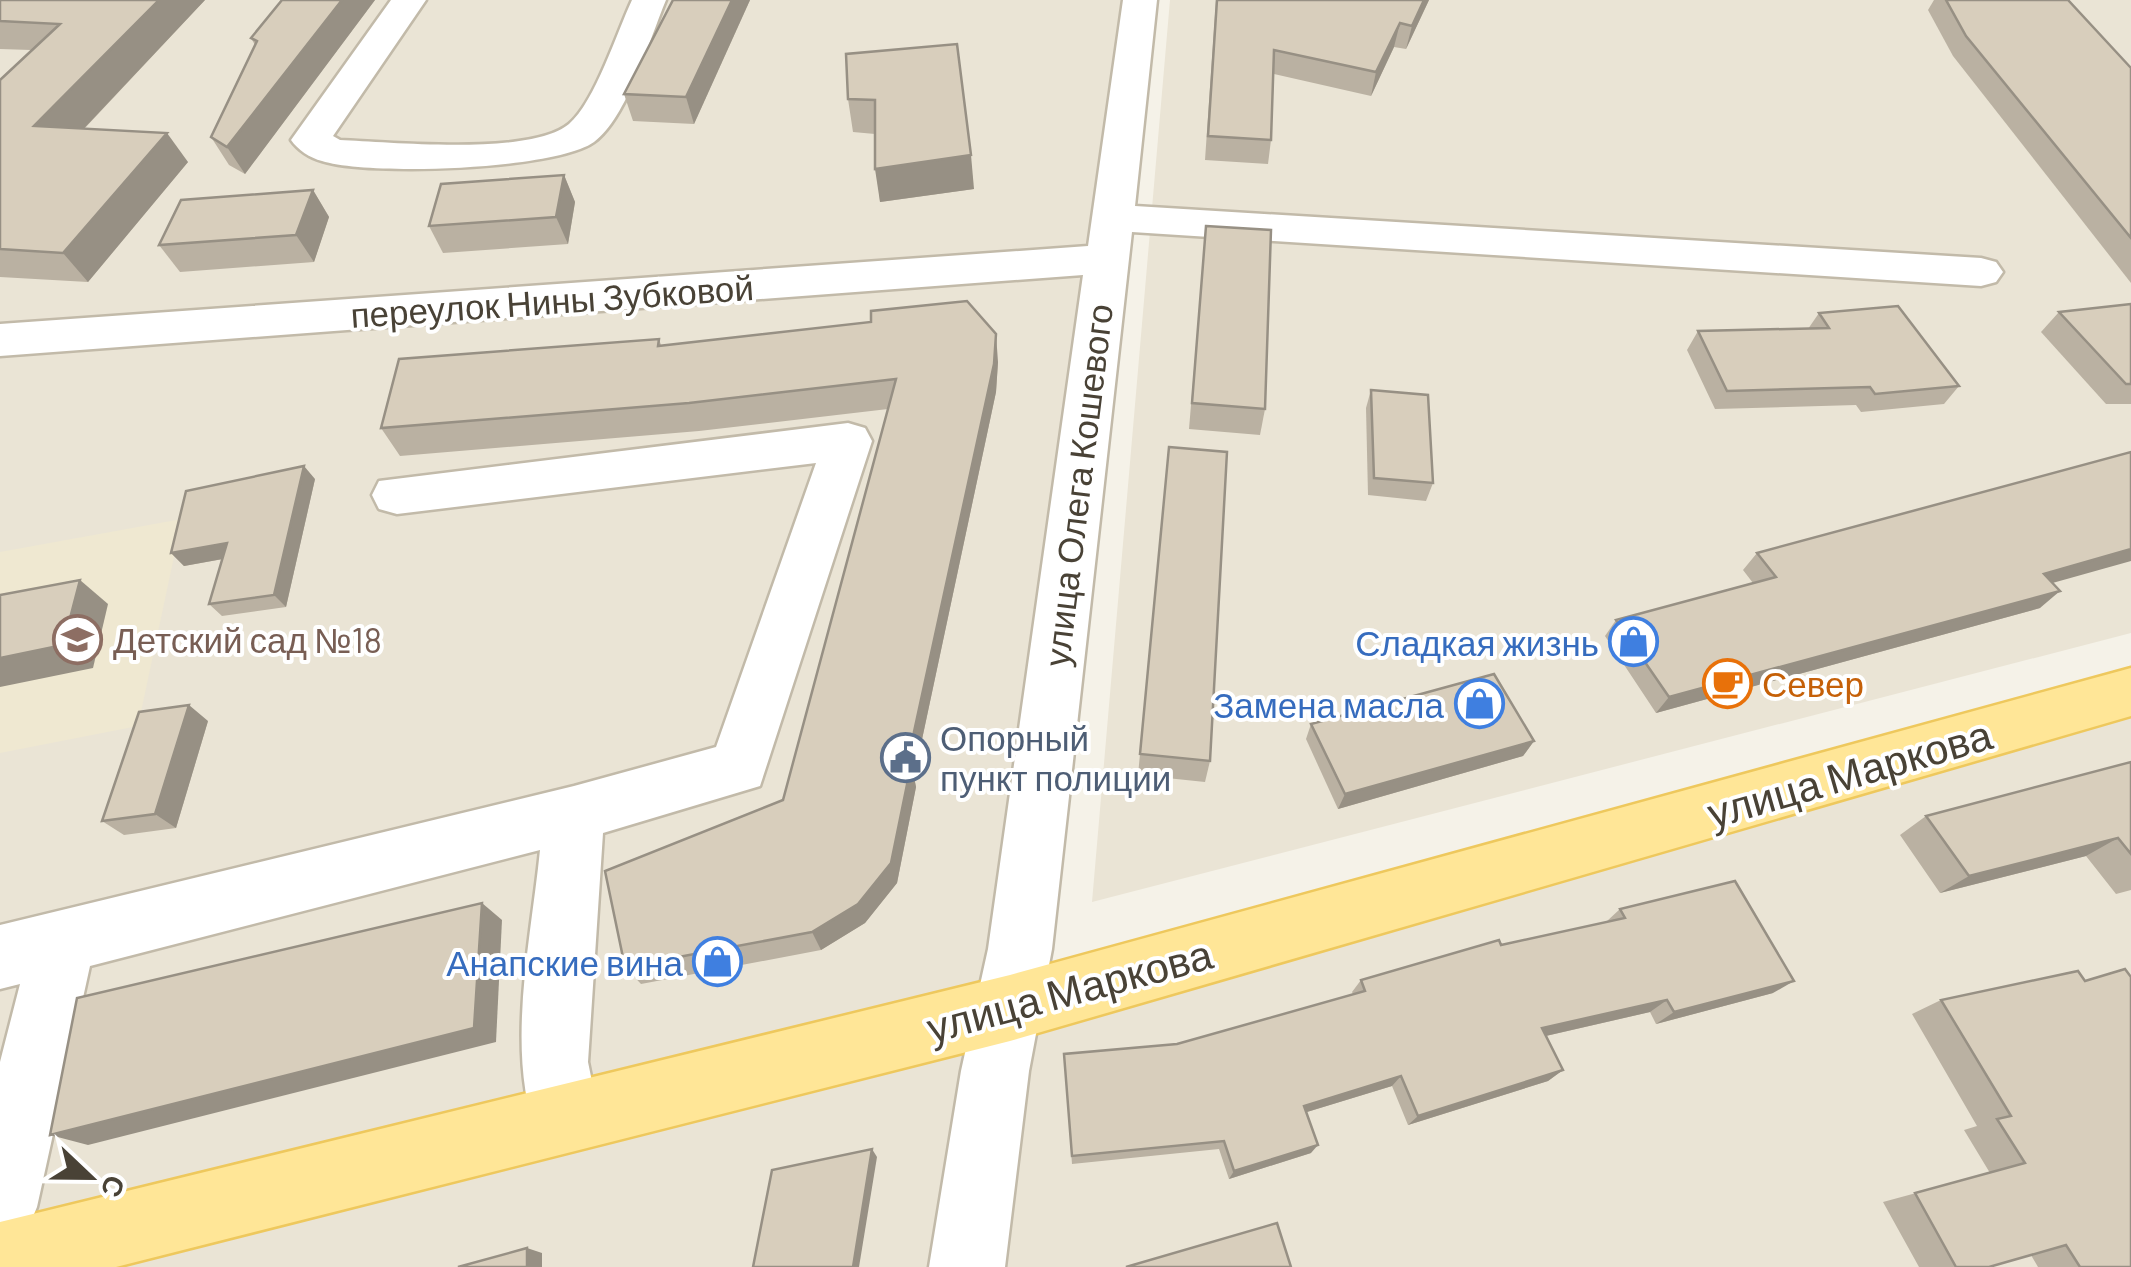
<svg xmlns="http://www.w3.org/2000/svg" width="2131" height="1267" font-family="Barlow,sans-serif">
<style>
.residential{fill:#eae4d5}
.education{fill:#efe8d1}
.lines{fill:none;stroke-linecap:round;stroke-linejoin:round}
.minor-casing{stroke:#c2baa9;stroke-width:5}
.major-casing{stroke:#eec85d;stroke-width:5}
.minor{fill:#fff;fill-rule:evenodd}
.major{fill:#ffe697;fill-rule:evenodd}
.wall{fill:#bab1a2}
.shaded-wall{fill:#979084}
.building{fill:#d8cebc;stroke:#979084;stroke-width:2.5}
.labels{text-anchor:middle;dominant-baseline:central;stroke-width:8;stroke-linejoin:round;paint-order:stroke}
.street-label{font-size:35px;fill:#494236;stroke:#fff}
.education-label{font-size:35px;fill:#785e54;stroke:#fff;text-anchor:start}
.shop-label{font-size:35px;fill:#366cbe;stroke:#fff;text-anchor:end}
.food-label{font-size:35px;fill:#c56008;stroke:#fff;text-anchor:start}
.service-label{font-size:35px;fill:#4e5e75;stroke:#fff;text-anchor:start}
.near-street-label{font-size:42px;fill:#494236;stroke:#fff}
</style>
<rect width="100%" height="100%" fill="#f5f2e8"/>
<!-- residential -->
<g class="residential">
<path d="M0 0H1140L1010 1007 2131 692V1267H0Z"/>
<path d="M1170 0H2131V633L1092 902Z"/>
</g>
<!-- education -->
<path class="education" d="M182 519 138 726 0 753V552Z"/>
<g class="lines">
<defs>
<g id="minor">
<path d="M391 0H426L333 136 340 140C391 142 531 156 569 124 595 102 617 32 632 0H666C650 38 627 118 594 142 555 170 368 176 322 161 310 158 298 150 291 140Z"/>
<path d="M1123 0H1157L1135 206 1981 258 1996 262 2003 272 1996 282 1981 286 1132 232 1052 949 1029 1071 1005 1267H929L961 1071 988 949 1083 275 0 356V324L1088 246Z"/>
<path d="M848 423 865 428 872 441 760 786 603 833 588 1062 599 1116 589 1141 564 1151 539 1141C504 1055 531 941 540 850L90 966 37 1207 26 1233 0 1244V1062L20 984 0 989V925L574 786 716 747 816 463 397 514 379 509 372 495 379 481Z"/>
</g>
<path id="major" d="M2131 668V716L1010 1041 116 1267H0V1222L1010 975Z"/>
</defs>
<!-- minor casing -->
<use href="#minor" class="minor-casing"/>
<!-- major casing -->
<use href="#major" class="major-casing"/>
<!-- minor -->
<use href="#minor" class="minor"/>
<!-- major -->
<use href="#major" class="major"/>
</g>
<!-- wall -->
<g class="wall">
<path d="M0 0H205L84 129 188 162 88 282 0 277V80L31 50 0 49Z"/>
<path d="M282 0H375L245 174 229 165 211 137 255 45 251 38Z"/>
<path d="M673 0H750L694 124 633 121 624 94Z"/>
<path d="M1216 0H1429L1406 49 1394 47 1371 96 1274 74 1271 140 1268 164 1205 160Z"/>
<path d="M1934 0H2068L2131 68V283L1953 56 1928 10Z"/>
<path d="M846 54 974 189 880 202 875 134 853 132 848 99Z"/>
<path d="M564 175 575 202 568 244 443 253 429 226Z"/>
<path d="M313 190 329 217 314 262 180 272 159 245Z"/>
<path d="M1206 226 1265 409 1260 435 1189 429Z"/>
<path d="M2131 304V404H2106L2041 332 2059 312Z"/>
<path d="M1819 313 1959 386 1944 404 1861 412 1856 405 1715 409 1687 350 1698 331 1808 329Z"/>
<path d="M659 339 661 345 998 362 996 392 914 777 916 787 897 883 865 923 821 950 641 984 625 967 783 800 888 409 699 431 400 456 381 428Z"/>
<path d="M1371 390 1433 483 1426 501 1368 495 1366 408Z"/>
<path d="M1169 447 1210 761 1205 782 1138 775Z"/>
<path d="M315 479 286 607 222 616 209 604 223 559 184 566 171 553Z"/>
<path d="M1757 553 2052 583 2040 608 1656 713 1605 636 1616 620 1753 583 1743 570Z"/>
<path d="M208 721 176 828 124 835 102 821Z"/>
<path d="M1311 724 1534 741 1523 756 1338 809 1306 739Z"/>
<path d="M2131 762V890L2116 894 2086 856 1940 893 1900 835 1926 816Z"/>
<path d="M1620 909 1773 993 1656 1024 1650 1012 1546 1036 1563 1070 1548 1081 1408 1125 1392 1086 1307 1112 1311 1153 1229 1179 1219 1149 1072 1164 1064 1054 1177 1044 1353 994 1352 992 1361 980 1501 945 1606 922Z"/>
<path d="M1941 1000 2131 1267H2038L2031 1255 1989 1267H1919L1883 1202 1990 1173 1964 1130 1977 1126 1912 1014Z"/>
</g>
<!-- shaded-wall -->
<g class="shaded-wall">
<path d="M159 0H205L58 156 34 126Z"/>
<path d="M342 0H375L245 174 227 147Z"/>
<path d="M732 0H750L694 124 686 97Z"/>
<path d="M1424 0H1429L1406 49 1412 26Z"/>
<path d="M1400 23 1394 47 1371 96 1376 72Z"/>
<path d="M167 133 188 162 88 282 63 253Z"/>
<path d="M971 155 974 189 880 202 875 169Z"/>
<path d="M564 175 575 202 568 244 556 217Z"/>
<path d="M313 190 329 217 314 262 296 235Z"/>
<path d="M996 334 998 362 996 392 914 777 916 787 897 883 865 923 821 950 812 932 907 764Z"/>
<path d="M304 466 315 479 286 607 274 595Z"/>
<path d="M227 543 239 556 184 566 171 553Z"/>
<path d="M2131 549V561L2024 591 2044 574Z"/>
<path d="M80 580 108 604 93 668 0 687V658Z"/>
<path d="M2060 591 2040 608 1656 713 1669 697Z"/>
<path d="M189 705 208 721 176 828 155 814Z"/>
<path d="M1534 741 1523 756 1338 809 1345 794Z"/>
<path d="M2118 838 2086 856 1940 893 1969 876Z"/>
<path d="M482 903 502 920 496 1042 88 1145 50 1135Z"/>
<path d="M1794 981 1773 993 1656 1024 1674 1012Z"/>
<path d="M1667 1000 1650 1012 1528 1040 1542 1028Z"/>
<path d="M1563 1070 1548 1081 1408 1125 1418 1116Z"/>
<path d="M1401 1076 1392 1086 1297 1115 1304 1106Z"/>
<path d="M1318 1145 1311 1153 1229 1179 1234 1171Z"/>
<path d="M872 1149 877 1157 859 1267H853Z"/>
<path d="M527 1248 542 1253V1267H527Z"/>
</g>
<!-- building -->
<g class="building">
<path d="M0 0H159L34 126 167 133 63 253 0 249V80L60 24 0 21Z"/>
<path d="M282 0H342L227 147 211 137 257 41 251 38Z"/>
<path d="M673 0H732L686 97 624 94Z"/>
<path d="M1217 0H1424L1412 26 1400 23 1376 72 1274 50 1271 140 1208 136Z"/>
<path d="M1946 0H2068L2131 68V238L1966 36Z"/>
<path d="M957 44 971 155 875 169V100L848 99 846 54Z"/>
<path d="M564 175 556 217 429 226 441 184Z"/>
<path d="M313 190 296 235 159 245 181 200Z"/>
<path d="M1206 226 1271 230 1265 409 1192 403Z"/>
<path d="M967 301 996 334 994 364 907 764 911 765 891 863 858 904 812 932 625 967 605 871 783 800 896 379 689 403 381 428 399 359 659 339 658 346 871 322V311Z"/>
<path d="M2131 304V384H2126L2059 312Z"/>
<path d="M1898 306 1959 386 1875 394 1870 387 1727 391 1698 331 1829 328 1819 313Z"/>
<path d="M1371 390 1428 395 1433 483 1374 478Z"/>
<path d="M1169 447 1227 452 1210 761 1140 754Z"/>
<path d="M2131 452V549L2044 574 2060 591 1669 697 1616 620 1776 577 1757 553Z"/>
<path d="M304 466 274 595 209 604 227 543 171 553 186 491Z"/>
<path d="M80 580 63 645 0 658V595Z"/>
<path d="M1494 674 1534 741 1345 794 1311 724Z"/>
<path d="M189 705 155 814 102 821 139 712Z"/>
<path d="M2131 762V854L2118 838 1969 876 1926 816Z"/>
<path d="M1735 881 1794 981 1674 1012 1667 1000 1542 1028 1563 1070 1418 1116 1401 1076 1304 1106 1318 1145 1234 1171 1224 1141 1072 1156 1064 1054 1177 1044 1365 991 1361 980 1499 940 1501 945 1625 918 1620 909Z"/>
<path d="M482 903 474 1028 50 1135 77 998Z"/>
<path d="M2125 969 2131 977V1267H2080L2066 1245 1989 1267H1956L1915 1193 2025 1163 1997 1119 2011 1116 1941 1000 2078 971 2085 981Z"/>
<path d="M872 1149 853 1267H753L772 1170Z"/>
<path d="M1277 1223 1291 1267H1126Z"/>
<path d="M527 1248V1267H458Z"/>
</g>
<!-- icons -->
<defs>
<symbol id="school-ring" viewBox="-11 -11 22 22"><circle r="9.5" fill="#fff" stroke="#8d6e63" stroke-width="1.5"/><path d="M0-5L7-2L0 1L-7-2ZM-4 1L0 2.5L4 1V4Q0 6-4 4Z" fill="#8d6e63"/></symbol>
<symbol id="shop-ring" viewBox="-11 -11 22 22"><circle r="9.5" fill="#fff" stroke="#3f7fe0" stroke-width="1.5"/><path d="M-5-2.5h2.3a2.7 3.5 0 0 1 5.4 0H5L5.5 6h-11ZM-1.5-2.5h3a1.5 2.3 0 0 0-3 0Z" fill="#3f7fe0"/></symbol>
<symbol id="cafe-ring" viewBox="-11 -11 22 22"><circle r="9.5" fill="#fff" stroke="#e8710a" stroke-width="1.5"/><path d="M-5.5-4.5H6V0H3Q3 3.5 0 3.5H-2.5Q-5.5 3.5-5.5 0ZM3-3.2v2h1.7v-2ZM-6 4.5H4V6H-6Z" fill="#e8710a"/></symbol>
<symbol id="civic-ring" viewBox="-11 -11 22 22"><circle r="9.5" fill="#fff" stroke="#5c6f8a" stroke-width="1.5"/><path d="M-.6-6.5H3V-4.5H.6V-3L4-1V1h2V6H-6V1h2V-1L-.6-3ZM-1.2 2.5V6h2.4V2.5Z" fill="#5c6f8a"/></symbol>
</defs>
<g fill-rule="evenodd">
<use href="#school-ring" x="50" y="612" width="55" height="55"/>
<use href="#shop-ring" x="1606" y="614" width="55" height="55"/>
<use href="#cafe-ring" x="1700" y="656" width="55" height="55"/>
<use href="#shop-ring" x="1452" y="676" width="55" height="55"/>
<use href="#civic-ring" x="878" y="730" width="55" height="55"/>
<use href="#shop-ring" x="690" y="934" width="55" height="55"/>
</g>
<g class="labels">
<!-- street labels -->
<g class="street-label">
<text transform="translate(552 300) rotate(-4)">переулок Нины Зубковой</text>
<text transform="translate(1077 485) rotate(-83)">улица Олега Кошевого</text>
</g>
<!-- education labels -->
<g class="education-label">
<text x="113" y="639">Детский сад №18</text>
</g>
<!-- shop labels -->
<g class="shop-label">
<text x="1599" y="642">Сладкая жизнь</text>
<text x="1444" y="704">Замена масла</text>
<text x="683" y="962">Анапские вина</text>
</g>
<!-- food labels -->
<g class="food-label">
<text x="1762" y="683">Север</text>
</g>
<!-- service labels -->
<g class="service-label">
<text x="940" y="737">Опорный<tspan x="940" dy="40">пункт полиции</tspan></text>
</g>
<!-- near-street labels -->
<g class="near-street-label">
<text transform="translate(1849 772) rotate(-16)">улица Маркова</text>
<text transform="translate(1069 989) rotate(-15)">улица Маркова</text>
</g>
</g>
<!-- north arrow -->
<g transform="translate(90 1177) rotate(112)" stroke="#ffffff" stroke-width="8" paint-order="stroke">
<path d="M0-8L18 38L0 25L-18 38Z" fill="#494236"/>
<text y="-15" font-size="28" font-weight="bold" text-anchor="middle" fill="#494236">С</text>
</g>
</svg>
